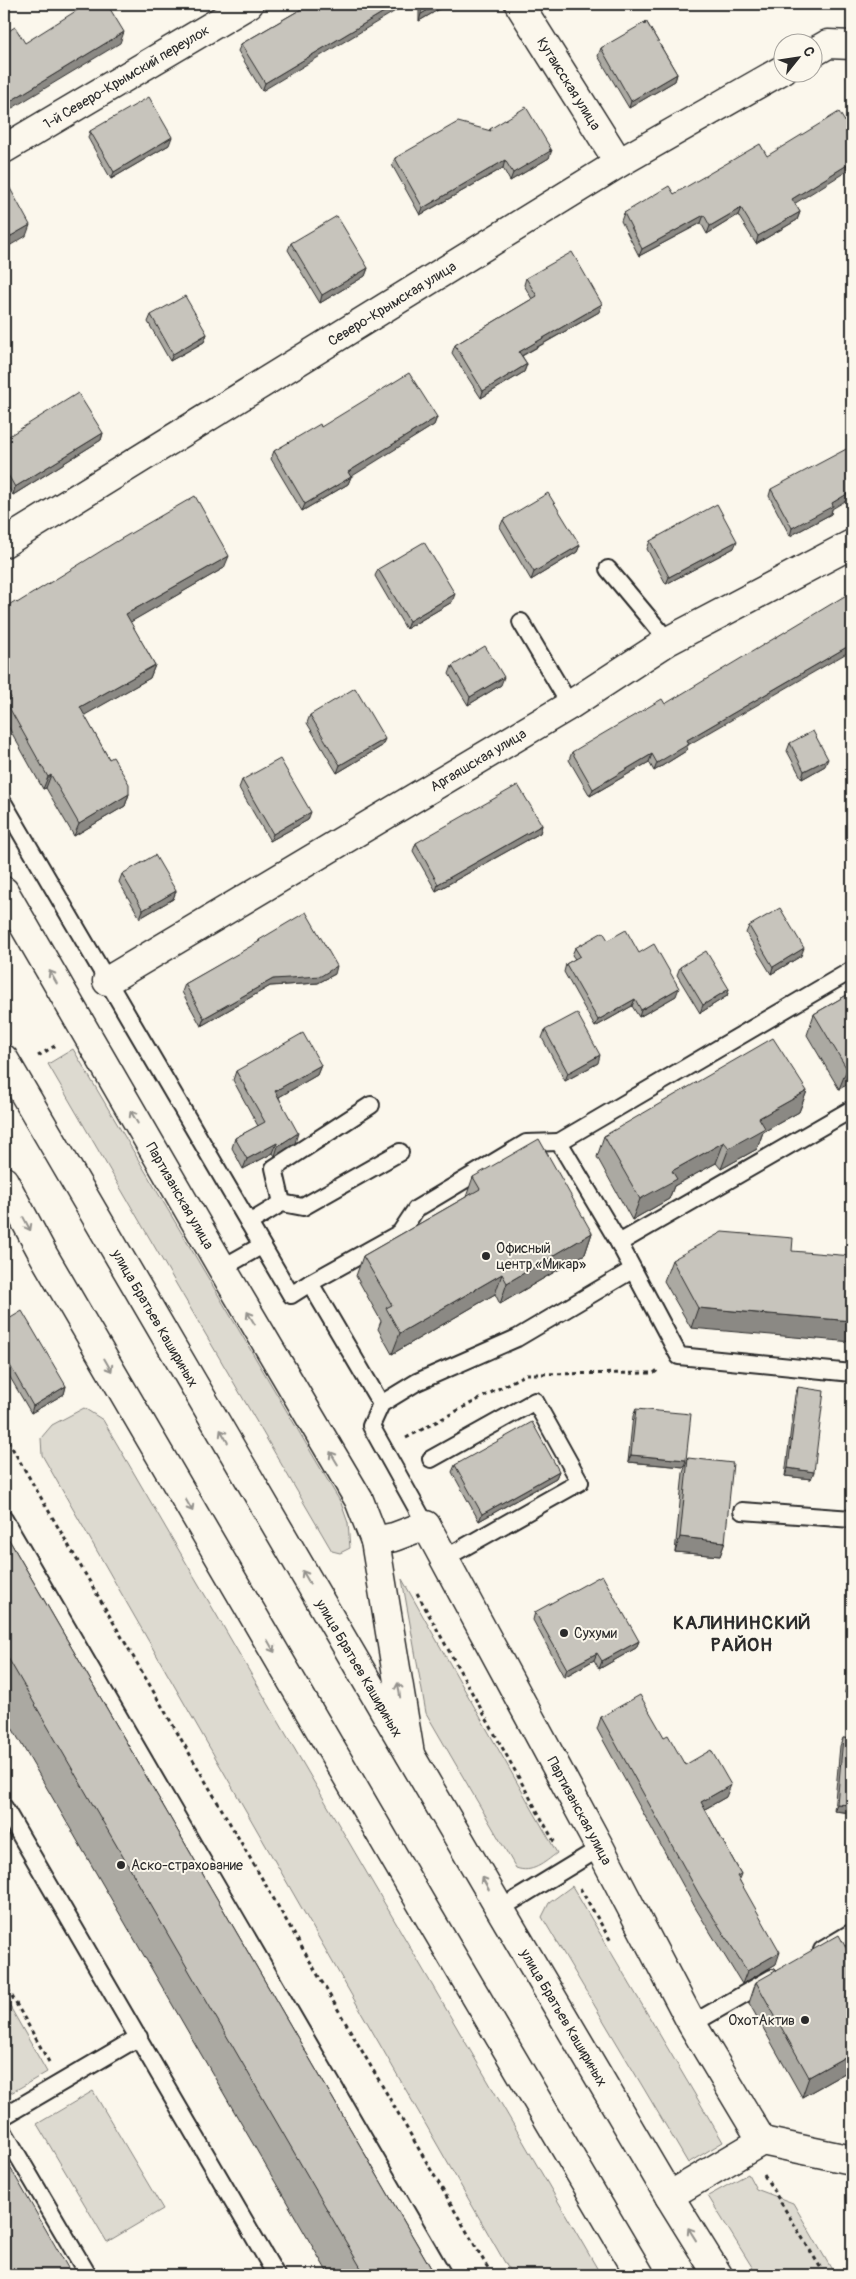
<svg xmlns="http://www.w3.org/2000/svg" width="856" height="2279" font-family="Pangolin,sans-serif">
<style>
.green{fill:#dddad0;stroke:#84827e}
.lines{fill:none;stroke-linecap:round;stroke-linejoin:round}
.service-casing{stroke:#2b2b2b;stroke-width:20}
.minor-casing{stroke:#2b2b2b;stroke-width:31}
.secondary-casing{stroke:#2b2b2b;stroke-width:31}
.primary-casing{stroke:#2b2b2b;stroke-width:31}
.path{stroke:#2b2b2b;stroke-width:3;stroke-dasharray:4 4;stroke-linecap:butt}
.service{stroke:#fbf7ec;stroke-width:16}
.minor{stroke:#fbf7ec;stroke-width:28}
.secondary{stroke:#fbf7ec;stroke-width:28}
.primary{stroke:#fbf7ec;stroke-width:28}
.wall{fill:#aba9a2;stroke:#2b2b2b}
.shaded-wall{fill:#8b8984;stroke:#2b2b2b}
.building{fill:#c7c4bc;stroke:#2b2b2b}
.oneway{stroke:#93918c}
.poi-dot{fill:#2b2b2b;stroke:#fbf7ec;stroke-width:2}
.labels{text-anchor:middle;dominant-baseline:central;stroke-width:4;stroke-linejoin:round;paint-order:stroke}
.street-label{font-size:14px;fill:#2b2b2b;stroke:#fbf7ec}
.poi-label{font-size:14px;fill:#2b2b2b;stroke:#fbf7ec;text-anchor:start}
.district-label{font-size:19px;font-weight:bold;letter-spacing:1px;fill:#2b2b2b;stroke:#fbf7ec}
</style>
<rect width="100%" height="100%" fill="#fbf7ec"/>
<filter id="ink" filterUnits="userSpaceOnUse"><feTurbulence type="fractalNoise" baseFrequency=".02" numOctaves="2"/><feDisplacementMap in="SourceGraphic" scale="10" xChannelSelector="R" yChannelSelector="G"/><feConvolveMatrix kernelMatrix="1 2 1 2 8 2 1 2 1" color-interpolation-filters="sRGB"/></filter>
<g filter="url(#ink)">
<!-- green -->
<g class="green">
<path d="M73 1049 341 1503 348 1523 350 1548 340 1553 332 1551 48 1064Z"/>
<path d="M84 1408 103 1420 601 2275H512L42 1455 41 1438 52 1425Z"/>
<path d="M402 1579 557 1853C544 1863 532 1874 516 1868L426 1713Z"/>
<path d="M572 1886 723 2142 688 2163 542 1917 549 1903Z"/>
<path d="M4 1996 47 2072 4 2097Z"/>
<path d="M93 2091 163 2209 107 2242 37 2124Z"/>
<path d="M748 2174 756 2189 793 2203 835 2275H757L708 2196Z"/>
</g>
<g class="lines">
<defs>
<g id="service">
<path d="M608 569 668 641"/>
<path d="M521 622 570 705"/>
<path d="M4 804 291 1295 310 1283"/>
<path d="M852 970 559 1142 619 1243 679 1356 852 1373"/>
<path d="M282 1203 274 1168 371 1105"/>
<path d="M249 1223 282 1203 303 1207 400 1152"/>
<path d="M619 1243 852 1109"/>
<path d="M222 1268 261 1246"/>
<path d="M381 1404 310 1283 400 1233 416 1209 526 1143 559 1142"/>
<path d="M431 1459 535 1401 580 1482 445 1558"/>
<path d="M742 1511 852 1519"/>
<path d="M4 1519 443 2275"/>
<path d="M426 1525 371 1426 381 1404 417 1382 517 1338 632 1270"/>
<path d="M4 1807 276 2275"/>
<path d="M500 1909 600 1848"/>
<path d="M822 1950 852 1932"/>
<path d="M692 2024 772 1978"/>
<path d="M4 2116 139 2037"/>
<path d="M4 2132 88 2275"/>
</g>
<g id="minor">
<path id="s1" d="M519 4 619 163"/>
<path d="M814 52 828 44 852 45"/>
<path id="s2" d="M4 149 249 4"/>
<path id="s3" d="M4 543 619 163 784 69"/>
<path id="s4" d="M107 981 570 705 668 641 852 544"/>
<path id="s5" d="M375 1541 394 1537 426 1525 600 1848 692 2024 762 2141"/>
<path d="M669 2196 762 2141 852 2160"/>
</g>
<g id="secondary">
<path id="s6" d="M4 891 222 1268 359 1500 375 1541 410 1754"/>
</g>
<g id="primary">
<path id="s7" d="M4 1059 500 1909 669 2196 718 2275"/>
<path d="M4 1181 44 1256 429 1917 640 2275"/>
</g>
</defs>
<!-- service casing -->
<use href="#service" class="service-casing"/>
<!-- minor casing -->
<use href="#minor" class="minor-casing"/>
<!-- secondary casing -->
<use href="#secondary" class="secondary-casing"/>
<!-- primary casing -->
<use href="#primary" class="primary-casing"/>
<!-- path -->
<g class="path">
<path d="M38 1056 58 1044"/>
<path d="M4 1434 492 2275"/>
<path d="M406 1438 526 1374 654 1373 659 1369"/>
<path d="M417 1593 556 1845"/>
<path d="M580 1888 612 1943"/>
<path d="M4 1982 49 2062"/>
<path d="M764 2175 825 2275"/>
</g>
<!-- service -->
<use href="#service" class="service"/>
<!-- minor -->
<use href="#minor" class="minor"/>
<!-- secondary -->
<use href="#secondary" class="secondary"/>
<!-- primary -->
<use href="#primary" class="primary"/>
</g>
<!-- wall -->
<g class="wall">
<path d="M310 4 262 91 238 51 241 44Z"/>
<path d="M419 4H448L419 21Z"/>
<path d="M646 21 677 74 675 81 629 108 598 56 601 48 645 24Z"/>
<path d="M490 129 550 150 549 158 510 181 503 168 420 215 392 165 395 158 489 131Z"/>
<path d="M90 131 169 145 111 179 88 138Z"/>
<path d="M674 194 795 204 800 212 797 220 756 244 738 215 707 234 701 223 639 256 621 221 624 213Z"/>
<path d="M291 243 368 268 365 276 320 303 288 250Z"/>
<path d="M526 278 599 312 522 356 527 364 524 372 481 398 452 353 455 345 532 299 524 285Z"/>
<path d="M151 315 207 334 204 342 170 361 148 322Z"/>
<path d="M437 417 434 425 351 476 348 484 302 511 271 459 274 451 321 427Z"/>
<path d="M103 433 101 440 13 495 4 480V439Z"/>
<path d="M771 489 832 509 831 514 790 536 769 496Z"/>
<path d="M503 520 580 545 577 552 531 580 500 527Z"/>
<path d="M650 541 734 548 666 584 647 549Z"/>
<path d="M224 568 130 622 155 665 150 678 84 715 109 759 129 794 125 806 74 836 46 788 43 789 4 719V608L17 603Z"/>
<path d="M378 569 452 602 406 629 375 576Z"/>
<path d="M452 666 501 685 468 705 449 674Z"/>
<path d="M310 715 382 746 337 773 307 723Z"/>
<path d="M790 743 825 766 802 779 787 751Z"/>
<path d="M688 745 686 751 654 771 649 762 590 796 569 760 572 752Z"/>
<path d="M242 780 308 820 270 841 239 788Z"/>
<path d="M542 825 540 833 436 891 413 851 416 843Z"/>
<path d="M122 874 176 891 173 899 140 918 119 882Z"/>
<path d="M749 926 801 956 771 974 746 933Z"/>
<path d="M259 940 335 974 318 983 270 986 201 1026 182 992 185 984 258 943Z"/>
<path d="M608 940 639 953 676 996 639 1017 632 1006 595 1027 564 972 566 964 575 959 572 955 575 948Z"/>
<path d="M680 967 729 989 727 996 700 1013 677 975Z"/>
<path d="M852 992V1082L839 1089 807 1035 814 1014Z"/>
<path d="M545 1030 598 1063 565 1081 542 1038Z"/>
<path d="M321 1065 317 1075 279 1097 295 1143 275 1156 273 1153 243 1169 232 1148 235 1138 258 1126 233 1080 236 1071Z"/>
<path d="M807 1091 799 1112 763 1132 757 1149 721 1169 716 1163 674 1186 669 1199 632 1220 597 1157 604 1136Z"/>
<path d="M473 1177 592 1233 585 1254 500 1304 495 1294 392 1354 378 1329 381 1321 356 1276 363 1256 466 1197Z"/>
<path d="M792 1251 691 1328 664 1281 672 1260Z"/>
<path d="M4 1322 66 1386 64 1394 31 1413 4 1367Z"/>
<path d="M798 1387 811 1479 785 1476 795 1395Z"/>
<path d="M636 1409 684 1467 628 1462 633 1416Z"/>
<path d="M688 1458 725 1542 720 1556 675 1552 683 1473Z"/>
<path d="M455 1465 559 1471 556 1478 479 1521 452 1472Z"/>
<path d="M4 1531 435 2275H329L4 1714Z"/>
<path d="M535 1612 639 1641 636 1648 599 1669 594 1660 564 1677 533 1620Z"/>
<path d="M852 1624V1694L845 1693Z"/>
<path d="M601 1717 664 1737 685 1765 726 1797 705 1809 741 1874 739 1879 776 1964 742 1984 696 1909 597 1729Z"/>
<path d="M843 1738 852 1739V1813L834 1811 840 1746Z"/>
<path d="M852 1959V2069L802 2097 749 2003 756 1982Z"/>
</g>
<!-- shaded-wall -->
<g class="shaded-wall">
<path d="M397 4H407L262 91 265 83Z"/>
<path d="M439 4H448L419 21 421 14Z"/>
<path d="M124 32 120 43 4 113V105Z"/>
<path d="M677 74 675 81 629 108 631 101Z"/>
<path d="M172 137 169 145 111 179 114 172Z"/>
<path d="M551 149 550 152 552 150 549 158 510 181 513 173Z"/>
<path d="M505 160 503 168 420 215 423 208Z"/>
<path d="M852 162V168L789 207 792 199Z"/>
<path d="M741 208 738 215 707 234 710 226Z"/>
<path d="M800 212 797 220 756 244 758 236Z"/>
<path d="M704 215 701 223 639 256 642 249Z"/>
<path d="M30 225 26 236 4 249V240Z"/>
<path d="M368 268 365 276 320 303 322 295Z"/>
<path d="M602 304 599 312 516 359 519 352Z"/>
<path d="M207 334 204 342 170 361 173 354Z"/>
<path d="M527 364 524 372 481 398 483 391Z"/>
<path d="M437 417 434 425 346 480 348 472Z"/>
<path d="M103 433 101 440 13 495 15 487Z"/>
<path d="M351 477 348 484 302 511 305 504Z"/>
<path d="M852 491V497L832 509 831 514 790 536 792 528 832 503Z"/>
<path d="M737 541 734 548 666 584 669 577Z"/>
<path d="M580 545 577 552 531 580 534 572Z"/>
<path d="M229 556 224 568 122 627 126 614Z"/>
<path d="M455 594 452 602 406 629 409 621Z"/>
<path d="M852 644V650L688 745 686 751 654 771 657 763 687 740Z"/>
<path d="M155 665 150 678 76 720 80 707Z"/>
<path d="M504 677 501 685 468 705 470 697Z"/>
<path d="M385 739 382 746 337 773 340 765Z"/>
<path d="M652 754 649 762 590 796 593 789Z"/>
<path d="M828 759 825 766 802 779 804 771Z"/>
<path d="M51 775 46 788 43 789 48 777Z"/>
<path d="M129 794 125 806 74 836 79 824Z"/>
<path d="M311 812 308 820 270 841 273 834Z"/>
<path d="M542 825 540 833 436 891 438 884Z"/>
<path d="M176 891 173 899 140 918 143 910Z"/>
<path d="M804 948 801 956 771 974 773 967Z"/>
<path d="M337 966 335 974 318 983 270 986 201 1026 204 1018 273 979Z"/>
<path d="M679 988 676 996 639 1017 641 1010Z"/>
<path d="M729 989 727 996 700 1013 703 1005Z"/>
<path d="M635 999 632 1006 595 1027 598 1020Z"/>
<path d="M600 1055 598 1063 565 1081 568 1073Z"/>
<path d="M321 1065 317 1075 272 1101 275 1091Z"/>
<path d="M852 1065V1082L839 1089 847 1069Z"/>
<path d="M807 1091 799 1112 763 1132 757 1149 721 1169 729 1148 759 1118Z"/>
<path d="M298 1133 295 1143 275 1156 278 1146Z"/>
<path d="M724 1142 716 1163 674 1186 669 1199 632 1220 640 1199 672 1171Z"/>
<path d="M277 1143 273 1153 243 1169 247 1159Z"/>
<path d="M592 1233 585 1254 500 1304 507 1283Z"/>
<path d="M502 1274 495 1294 392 1354 400 1333Z"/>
<path d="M698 1308 852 1321V1342L691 1328Z"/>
<path d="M66 1386 64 1394 31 1413 33 1406Z"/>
<path d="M631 1455 686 1460 684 1467 628 1462Z"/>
<path d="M788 1468 814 1472 811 1479 785 1476Z"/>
<path d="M559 1471 556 1478 479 1521 482 1514Z"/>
<path d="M680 1537 725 1542 720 1556 675 1552Z"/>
<path d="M639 1641 636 1648 599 1669 602 1661Z"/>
<path d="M597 1653 594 1660 564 1677 567 1669Z"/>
<path d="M847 1685 852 1686V1694L845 1693Z"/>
<path d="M731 1785 726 1797 696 1814 701 1802Z"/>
<path d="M837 1804 852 1805V1813L834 1811Z"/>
<path d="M780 1952 776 1964 742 1984 747 1971Z"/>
<path d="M852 2053V2069L802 2097 809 2077Z"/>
</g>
<!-- building -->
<g class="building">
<path d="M87 4H107L124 32 4 105V34L15 27 25 43Z"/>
<path d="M310 4H397L265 83 241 44Z"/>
<path d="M422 4H439L421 14Z"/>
<path d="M646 21 677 74 631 101 601 48 644 23 645 25Z"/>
<path d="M149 97 172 137 114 172 90 131Z"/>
<path d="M526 107 551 149 549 150H552L513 173 505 160 423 208 395 158 458 122 491 131 490 129Z"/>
<path d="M839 112 852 133V162L792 199 800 212 758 236 741 208 710 226 704 215 642 249 624 213 669 186 674 194 760 144 767 156Z"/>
<path d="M6 181 30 225 4 240V182Z"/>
<path d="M337 216 368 268 322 295 291 243Z"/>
<path d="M572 252 602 304 519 352 527 364 483 391 455 345 537 296 526 278Z"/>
<path d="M185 296 207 334 173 354 151 315Z"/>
<path d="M409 373 437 417 348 472 351 477 305 504 274 451 320 424 321 427Z"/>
<path d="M78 393 103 433 15 487 4 468V439Z"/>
<path d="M852 446V491L832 503 833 506 792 528 771 489Z"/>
<path d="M548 493 580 545 534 572 503 520Z"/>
<path d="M195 496 229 556 126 614 155 665 80 707 109 759 113 757 129 784V794L79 824 51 775 48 777 6 702 11 698 4 685V608L15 601 17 603 114 543Z"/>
<path d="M717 504 737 541 669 577 650 541Z"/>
<path d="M424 542 455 594 409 621 378 569Z"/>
<path d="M848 594 852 600V644L687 740 689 744 657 763 652 754 593 789 572 752 662 699 665 704Z"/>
<path d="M485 646 504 677 470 697 452 666Z"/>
<path d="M355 688 385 739 340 765 310 715Z"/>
<path d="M813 731 828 759 804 771 790 743Z"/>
<path d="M280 759 311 812 273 834 242 780Z"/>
<path d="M518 785 542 825 438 884 416 843Z"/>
<path d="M155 855 176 891 143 910 122 874Z"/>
<path d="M780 908 804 948 773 967 749 926Z"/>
<path d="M306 912 337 966 321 976 273 979 204 1018 185 984 260 941 259 940Z"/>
<path d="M626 930 639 953 654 944 679 988 641 1010 635 999 598 1020 566 964 580 956 575 948 603 932 608 940Z"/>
<path d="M706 951 729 989 703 1005 680 967Z"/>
<path d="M852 992V1065L847 1069 814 1014Z"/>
<path d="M577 1013 600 1055 568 1073 545 1030Z"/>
<path d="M303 1033 321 1065 275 1091 298 1133 278 1146 277 1143 247 1159 235 1138 265 1122 236 1071Z"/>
<path d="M773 1038 807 1091 759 1118 765 1128 729 1148 724 1142 672 1171 677 1179 640 1199 604 1136Z"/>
<path d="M539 1139 592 1233 507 1283 502 1274 400 1333 386 1308 392 1305 363 1256 480 1189 473 1177Z"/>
<path d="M722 1232 793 1238 792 1251 852 1256V1321L698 1308 672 1260Z"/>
<path d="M22 1311 66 1386 33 1406 4 1355V1322Z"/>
<path d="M798 1387 824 1391 814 1472 788 1468Z"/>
<path d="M636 1409 691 1414 686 1460 631 1455Z"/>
<path d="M532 1422 559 1471 482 1514 455 1465Z"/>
<path d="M688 1458 733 1463 725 1542 680 1537Z"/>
<path d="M4 1531 435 2275H365L4 1651Z"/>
<path d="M602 1575 639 1641 602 1661 597 1653 567 1669 535 1612Z"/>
<path d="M852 1641V1686L847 1685Z"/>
<path d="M640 1695 664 1737 668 1735 685 1765 711 1750 731 1785 701 1802 741 1874 737 1876 780 1952 747 1971 700 1896 601 1717Z"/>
<path d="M843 1738 852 1739V1805L837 1804Z"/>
<path d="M839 1935 852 1959V2053L809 2077 756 1982Z"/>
<path d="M7 2162 72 2275H4V2164Z"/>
</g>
<!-- one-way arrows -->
<defs><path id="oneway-shaft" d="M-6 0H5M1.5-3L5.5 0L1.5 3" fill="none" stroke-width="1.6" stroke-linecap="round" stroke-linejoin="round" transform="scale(1.25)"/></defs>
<g class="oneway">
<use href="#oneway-shaft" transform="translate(53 977) rotate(-120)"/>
<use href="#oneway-shaft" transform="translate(134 1117) rotate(-120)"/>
<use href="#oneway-shaft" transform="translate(27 1224) rotate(62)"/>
<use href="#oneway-shaft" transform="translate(251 1318) rotate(-121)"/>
<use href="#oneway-shaft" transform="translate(108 1365) rotate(60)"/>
<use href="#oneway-shaft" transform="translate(224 1436) rotate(-120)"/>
<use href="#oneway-shaft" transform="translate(334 1458) rotate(-121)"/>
<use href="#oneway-shaft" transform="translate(189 1505) rotate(60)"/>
<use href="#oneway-shaft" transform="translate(306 1577) rotate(-120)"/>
<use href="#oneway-shaft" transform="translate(271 1646) rotate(60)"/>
<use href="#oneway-shaft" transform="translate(399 1690) rotate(-99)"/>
<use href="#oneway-shaft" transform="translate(485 1883) rotate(-120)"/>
<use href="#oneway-shaft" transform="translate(692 2234) rotate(-122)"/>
</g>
</g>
<!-- markers -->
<g class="poi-dot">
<circle cx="486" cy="1256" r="5"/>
<circle cx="564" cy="1633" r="5"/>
<circle cx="121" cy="1865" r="5"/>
<circle cx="805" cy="2020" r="5"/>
</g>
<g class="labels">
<!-- street labels -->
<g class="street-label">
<text stroke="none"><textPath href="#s2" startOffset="142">1-й Северо-Крымский переулок</textPath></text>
<text stroke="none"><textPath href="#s1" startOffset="94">Кутаисская улица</textPath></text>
<text stroke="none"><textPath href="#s3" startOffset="456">Северо-Крымская улица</textPath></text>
<text stroke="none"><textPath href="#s4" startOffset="432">Аргаяшская улица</textPath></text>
<text stroke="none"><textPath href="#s6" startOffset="352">Партизанская улица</textPath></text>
<text stroke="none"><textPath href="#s7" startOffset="300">улица Братьев Кашириных</textPath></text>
<text stroke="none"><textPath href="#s7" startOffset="705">улица Братьев Кашириных</textPath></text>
<text stroke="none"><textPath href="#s5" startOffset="378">Партизанская улица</textPath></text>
<text stroke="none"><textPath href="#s7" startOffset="1110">улица Братьев Кашириных</textPath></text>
</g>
<!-- poi labels -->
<g class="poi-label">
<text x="496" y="1248">Офисный<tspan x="496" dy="16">центр «Микар»</tspan></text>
<text x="574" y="1633">Сухуми</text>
<text x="131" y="1865">Аско-страхование</text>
<text x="795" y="2020" text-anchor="end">ОхотАктив</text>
</g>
<!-- district labels -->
<g class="district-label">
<text x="742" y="1623">КАЛИНИНСКИЙ<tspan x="742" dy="22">РАЙОН</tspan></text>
</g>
</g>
<!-- margin -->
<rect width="856" height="2279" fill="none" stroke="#fbf7ec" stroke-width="20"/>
<rect x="10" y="10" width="836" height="2259" fill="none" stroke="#2b2b2b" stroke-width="2" filter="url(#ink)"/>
<!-- north arrow -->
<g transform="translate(798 58) rotate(60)"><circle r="24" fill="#fbf7ec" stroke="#a8a59f"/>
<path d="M0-4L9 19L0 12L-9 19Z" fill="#2b2b2b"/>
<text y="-8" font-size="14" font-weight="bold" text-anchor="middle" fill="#2b2b2b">С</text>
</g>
</svg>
